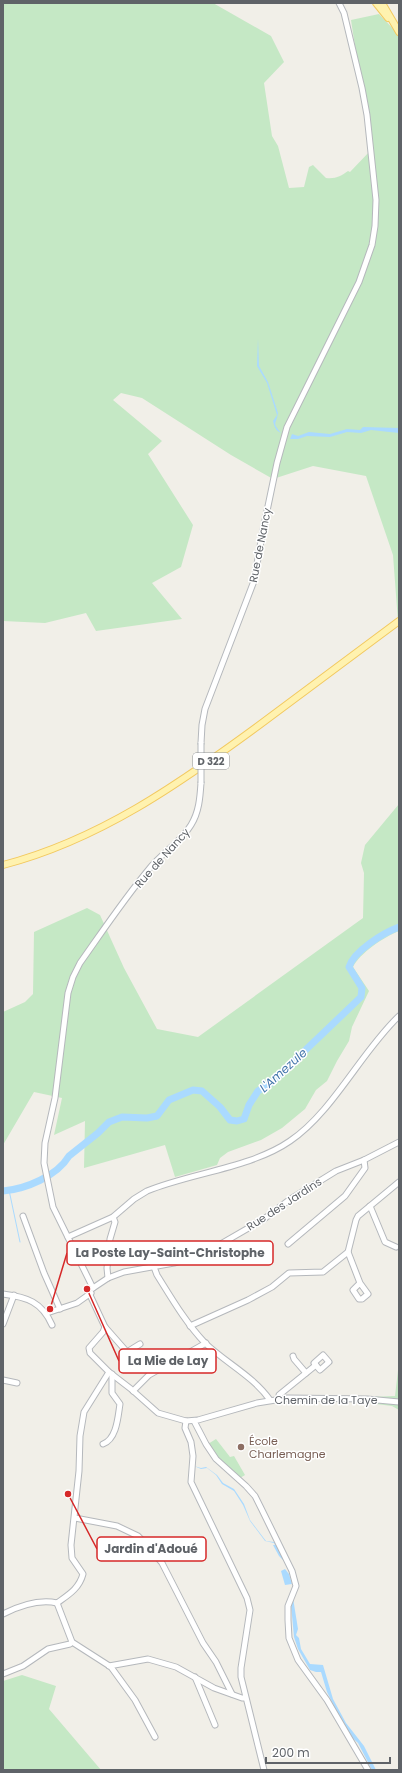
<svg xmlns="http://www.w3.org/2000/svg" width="402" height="1773" font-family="Poppins,sans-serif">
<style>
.green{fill:#c5e8c5}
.water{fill:#aadaff}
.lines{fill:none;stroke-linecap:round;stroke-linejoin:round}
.stream{stroke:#aadaff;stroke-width:1}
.river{stroke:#aadaff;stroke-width:7}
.minor-casing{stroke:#b5b8bc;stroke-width:7}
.major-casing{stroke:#f2c960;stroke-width:8}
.minor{stroke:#fff;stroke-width:5}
.major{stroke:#fff2af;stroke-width:6}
.minor-bridge-casing{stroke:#b5b8bc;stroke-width:7;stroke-linecap:butt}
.minor-bridge{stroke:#fff;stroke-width:5}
.education-dot{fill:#8d6e63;stroke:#fff;stroke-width:1.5}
.labels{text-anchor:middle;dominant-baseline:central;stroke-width:3;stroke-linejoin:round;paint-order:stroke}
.shield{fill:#fff;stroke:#8f9295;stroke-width:1}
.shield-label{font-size:10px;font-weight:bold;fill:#5f6368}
.street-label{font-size:11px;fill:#5f6368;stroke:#fff}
.education-label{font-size:11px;fill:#785e54;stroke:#fff;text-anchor:start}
.water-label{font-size:12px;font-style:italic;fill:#4174aa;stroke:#fff}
.leader{fill:none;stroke:#d62828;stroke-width:1.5}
.callout-dot{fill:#d62828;stroke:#fff;stroke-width:1.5}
.callout{fill:#fff;stroke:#d62828;stroke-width:1.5}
.callout-label{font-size:12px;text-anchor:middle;font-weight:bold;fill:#5f6368}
</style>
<rect width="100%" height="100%" fill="#f1efe8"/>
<!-- green -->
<g class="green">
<path d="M3 3H213L271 36 284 62 264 83 272 136 278 146 289 188 304 187 309 167 313 165 326 178C336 179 341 176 348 171L350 172 371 150 351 20 379 14 399 35V635L393 555 366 476 313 466 273 479 231 455 142 398 121 393 113 400 162 441 148 454 193 525 181 567 152 583 182 619 96 631 86 613 45 623 3 621Z"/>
<path d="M399 804V931C384 937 360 953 353 967L369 991 352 1027 349 1041 337 1061 327 1081 316 1090 305 1109 282 1128 261 1140 228 1152 220 1158 217 1165 175 1177 165 1145 84 1168 85 1121 54 1135 62 1098 34 1092 3 1145V1012L25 1002 33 994 34 932 87 908 100 915 124 968 157 1029 198 1037 363 918 364 873 361 863 365 845Z"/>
<path d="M399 1362V1410L392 1406 368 1403 369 1397 395 1396Z"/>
<path d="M216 1439 230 1457 234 1456 245 1475 240 1478 216 1455 208 1444Z"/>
<path d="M22 1675 56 1686 49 1709 101 1770H3V1681Z"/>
</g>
<!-- water -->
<g class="water">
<path d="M258 339 259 366 268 382 278 413C276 425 272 422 281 433 276 431 274 426 273 421L277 415 267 383 257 366Z"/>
<path d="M363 427 399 428V433L371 430 361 433 347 432 330 437 307 436 298 439H290L292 434 298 436 309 432 330 434 347 429 360 430Z"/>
<path d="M194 1466 201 1468 206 1467 217 1475 223 1483 234 1489 244 1504 250 1520 266 1541 274 1542C280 1552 295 1573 294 1585 294 1591 291 1594 291 1600L293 1598 298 1629 296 1635 299 1638 301 1649 310 1664 323 1665 333 1699 346 1723 364 1746 376 1770H372L358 1743 347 1733 339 1716 327 1692 321 1672H316L310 1670 298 1649 294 1637 290 1594 293 1585 286 1563 279 1556 273 1545H275L274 1543 265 1541 250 1521 243 1505 234 1491 222 1484 216 1475 207 1468 201 1469Z"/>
<path d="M285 1569 289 1574 292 1584 285 1585 281 1571Z"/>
</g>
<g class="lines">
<!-- stream -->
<path class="stream" d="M9 1190 20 1242"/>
<!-- river -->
<path class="river" d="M3 1191C26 1189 57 1176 69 1156L98 1133 109 1122 122 1117 147 1118 157 1116 169 1100 193 1090 202 1091 220 1107 230 1120 237 1121 244 1119 249 1105 258 1091 271 1083 361 997 362 988 349 967C354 951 383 933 399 927"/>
<defs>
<g id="minor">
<path d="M201 743 202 725 205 709 254 581 263 530 277 463 287 427 359 282 372 245 375 226 376 200 367 115 362 88 344 13 339 3"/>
<path d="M370 1206 385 1242 396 1247"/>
<path d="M23 1216 44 1273 60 1309"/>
<path d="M68 1237 113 1217 134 1199 147 1191C190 1173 251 1168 290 1141 333 1112 361 1052 399 1016"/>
<path d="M288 1244 345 1196 365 1168 364 1160"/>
<path d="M348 1252 360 1283 368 1294 362 1299H359L353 1290 360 1283"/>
<path d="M154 1267 157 1275C172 1299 186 1323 205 1343 226 1363 253 1376 270 1400"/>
<path d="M108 1278 107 1268 110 1239 115 1222 113 1217"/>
<path d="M93 1288 53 1207 44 1163 45 1143 55 1098 68 993 73 977 80 963C102 932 124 899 149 869 162 853 181 842 191 825 199 812 200 798 201 783"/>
<path d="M93 1288 108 1278 124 1272 174 1263 200 1256 264 1219 289 1200 336 1171 364 1160 399 1142"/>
<path d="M3 1294C27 1297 42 1302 52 1325"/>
<path d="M90 1295 105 1327 127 1352 140 1344"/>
<path d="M47 1313 77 1303 91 1293"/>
<path d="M3 1324 14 1295"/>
<path d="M190 1326 248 1300 272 1287 289 1273 323 1272 348 1252 356 1220 358 1216 399 1182"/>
<path d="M105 1327 103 1332 89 1348 90 1353 109 1372 131 1389 158 1413 186 1421 198 1420 257 1403 288 1398 367 1399 399 1402"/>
<path d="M323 1355 329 1362 320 1370 314 1363Z"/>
<path d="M293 1356 294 1359 306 1373"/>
<path d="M3 1380 17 1383"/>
<path d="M133 1391 149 1375 206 1343"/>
<path d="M279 1399V1395L316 1365"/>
<path d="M186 1421 185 1428 191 1442 193 1456 191 1482 247 1598 250 1610 241 1668V1677L264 1770"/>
<path d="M194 1421 206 1444 216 1459 246 1486 255 1496 261 1508 292 1571 296 1586 288 1606V1620L289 1638 298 1660 327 1700 368 1770"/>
<path d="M103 1444C117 1439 118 1416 120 1404L112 1393V1374"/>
<path d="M75 1518 117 1526 138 1536 145 1543 162 1563 203 1643 216 1662 232 1694"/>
<path d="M57 1603C68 1595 79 1589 83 1574L72 1558 71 1545 79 1471 80 1436 84 1412 109 1372"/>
<path d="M57 1603 72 1642 111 1667 135 1700 155 1737"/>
<path d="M3 1614C19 1606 39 1599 57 1603"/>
<path d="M109 1666 148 1659 176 1667 214 1688 242 1698H245"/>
<path d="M3 1674 23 1666 48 1649 70 1644 72 1642"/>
<path d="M195 1677 215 1725"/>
</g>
<g id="major">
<path d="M376 3 388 18"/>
<path d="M382 3 399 32"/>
<path d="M3 865C99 840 179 784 258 726 305 691 352 656 399 621"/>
</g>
</defs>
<!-- minor casing -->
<use href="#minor" class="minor-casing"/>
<!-- major casing -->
<use href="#major" class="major-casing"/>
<!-- minor -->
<use href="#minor" class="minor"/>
<!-- major -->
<use href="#major" class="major"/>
<defs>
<path id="minor-bridge" d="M201 783V743"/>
</defs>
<!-- minor-bridge casing -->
<use href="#minor-bridge" class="minor-bridge-casing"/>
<!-- minor-bridge -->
<use href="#minor-bridge" class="minor-bridge"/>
</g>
<!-- markers -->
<circle class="education-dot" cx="241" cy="1447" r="4"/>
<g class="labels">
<!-- shield labels -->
<rect class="shield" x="193" y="753" width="36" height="16" rx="3"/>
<g class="shield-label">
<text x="211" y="761">D 322</text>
</g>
<!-- street labels -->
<g class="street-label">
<text transform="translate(260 545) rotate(-79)">Rue de Nancy</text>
<text transform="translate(162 858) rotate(-48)">Rue de Nancy</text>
<text transform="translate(284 1204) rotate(-33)">Rue des Jardins</text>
<text x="326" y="1400">Chemin de la Taye</text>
</g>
<!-- education labels -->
<g class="education-label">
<text x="249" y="1441">École<tspan x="249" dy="13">Charlemagne</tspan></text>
</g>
<!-- water labels -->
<g class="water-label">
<text transform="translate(283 1070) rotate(-42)">L'Amezule</text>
</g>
</g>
<!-- callouts -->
<path class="leader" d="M50 1309L67 1253M87 1289L119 1361M68 1494L97 1549"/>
<g class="callout-dot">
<circle cx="50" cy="1309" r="4"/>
<circle cx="87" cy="1289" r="4"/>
<circle cx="68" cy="1494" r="4"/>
</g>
<g class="callout">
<rect x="67" y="1241" width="206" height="24" rx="4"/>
<rect x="119" y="1349" width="97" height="24" rx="4"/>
<rect x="97" y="1537" width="109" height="24" rx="4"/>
</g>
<g class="callout-label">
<text x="170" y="1257">La Poste Lay-Saint-Christophe</text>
<text x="168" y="1365">La Mie de Lay</text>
<text x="151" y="1553">Jardin d'Adoué</text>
</g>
<!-- border -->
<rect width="402" height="1773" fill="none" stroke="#5f6368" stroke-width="8"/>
<!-- scale -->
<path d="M266 1757v6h124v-6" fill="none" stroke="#5f6368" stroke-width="2"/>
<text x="272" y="1757" font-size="12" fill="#5f6368" stroke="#ffffff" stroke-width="3" paint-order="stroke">200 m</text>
</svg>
